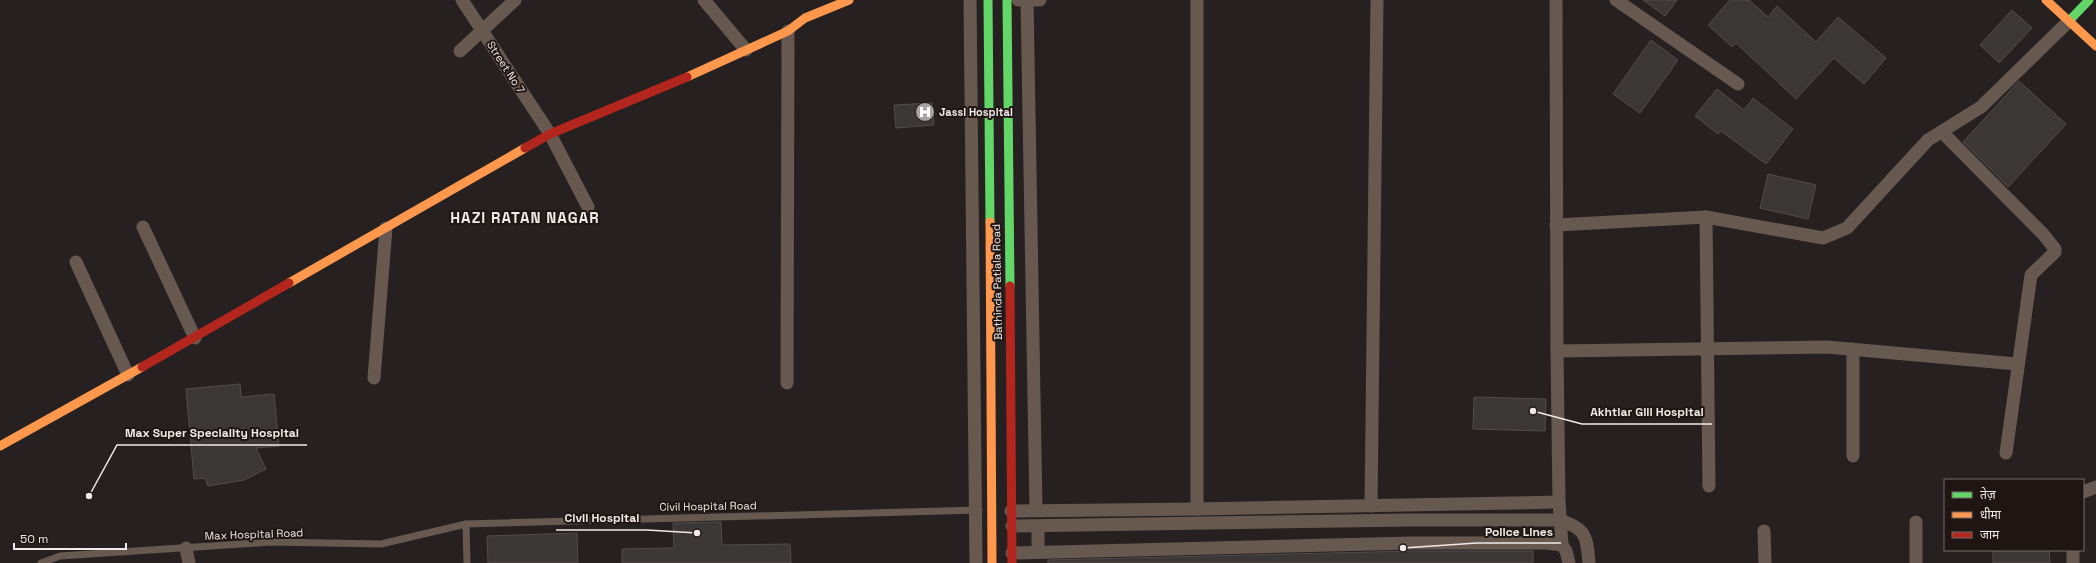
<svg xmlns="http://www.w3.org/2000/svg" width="2096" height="563" font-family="'Space Grotesk','Noto Sans Devanagari',sans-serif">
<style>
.building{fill:#3c3737;stroke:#524c4d}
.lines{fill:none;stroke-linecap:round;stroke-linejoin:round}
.lane{stroke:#675950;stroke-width:7}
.street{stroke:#675950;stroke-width:13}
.fast{stroke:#63d668;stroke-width:9}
.slow{stroke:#ff974d;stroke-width:9}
.jam{stroke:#b3261e;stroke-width:9}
.labels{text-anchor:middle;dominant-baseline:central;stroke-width:4;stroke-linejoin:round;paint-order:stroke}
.street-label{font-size:11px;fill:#f1eae9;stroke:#1f1614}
.poi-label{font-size:11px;font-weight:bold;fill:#f1eae9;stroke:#1f1614;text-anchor:start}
.district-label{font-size:15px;font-weight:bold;letter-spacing:1px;fill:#f1eae9;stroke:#1f1614}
.leader{fill:none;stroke:#f1eae9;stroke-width:1.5}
.callout-dot{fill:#f1eae9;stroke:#1f1614;stroke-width:1.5}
.callout-label{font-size:12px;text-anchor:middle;font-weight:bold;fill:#f1eae9;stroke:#1f1614;stroke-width:4;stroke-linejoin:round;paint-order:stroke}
</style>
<rect width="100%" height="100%" fill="#262120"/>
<!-- building -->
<g class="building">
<path d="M1643 0H1677L1665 16Z"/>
<path d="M1730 0H1749L1768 17 1777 6 1816 42 1838 17 1886 58 1864 84 1834 58 1796 99 1736 43 1732 47 1708 25Z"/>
<path d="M2012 10 2032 28 1999 63 1980 45Z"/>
<path d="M1651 40 1678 60 1640 113 1613 94Z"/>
<path d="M2019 81 2066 124 2008 187 1963 142Z"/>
<path d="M1717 89 1744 110 1753 98 1793 129 1766 164 1721 131 1718 134 1695 116Z"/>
<path d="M932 103 934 125 896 128 894 105Z"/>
<path d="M1768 174 1816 185 1808 219 1760 208Z"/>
<path d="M240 384 241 397 274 394 279 446 256 448 266 469 244 480 208 486 205 478 194 479 186 389Z"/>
<path d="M1474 397 1546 399 1545 431 1473 429Z"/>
<path d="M721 522 722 545 790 544 791 563H622V549L674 548 673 523Z"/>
<path d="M577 533 578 563H488L487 536Z"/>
<path d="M1993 550H2049L2050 563H1993Z"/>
<path d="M1412 551H1533V563H1048V560Z"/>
</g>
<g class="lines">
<!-- lane -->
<g class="lane">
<path d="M41 563 60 556 271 542 381 544 466 524"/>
<path d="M467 563 466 524 979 510"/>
</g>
<!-- street -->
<g class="street">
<path d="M462 0 550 134 588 207"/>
<path d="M704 0 746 50"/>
<path d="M970 0 976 563"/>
<path d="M1018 0H1040"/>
<path d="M1027 0 1036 510"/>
<path d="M1197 0V509"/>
<path d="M1556 0 1557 351 1559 502 1562 545"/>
<path d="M1616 0 1738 84"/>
<path d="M460 51 515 0"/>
<path d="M1942 132 2043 234 2055 249V252L2031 275 2006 453"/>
<path d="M1706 217 1709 486"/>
<path d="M1556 225 1706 217 1823 238 1847 228 1928 140 1981 107 2069 21"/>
<path d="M143 227 195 338"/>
<path d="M76 262 128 375"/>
<path d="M1853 349V456"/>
<path d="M1557 351 1827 347 2017 364"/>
<path d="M374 378 386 228"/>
<path d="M787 383 788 31"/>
<path d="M2083 492 2096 487"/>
<path d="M1371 506 1377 0"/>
<path d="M1011 511 1197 509 1559 502"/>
<path d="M1916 522V563"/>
<path d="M1012 526 1410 520H1559C1586 528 1587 537 1589 563"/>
<path d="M1764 531 1765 563"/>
<path d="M186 548 189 563"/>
<path d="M2073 550V563"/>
<path d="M1038 552V526"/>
<path d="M1012 553 1412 543H1546L1562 545 1566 551 1569 563"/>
</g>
<!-- fast -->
<g class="fast">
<path d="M988 0 990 222"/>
<path d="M1007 0 1010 286"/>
<path d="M2069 21 2089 0"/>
</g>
<!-- slow -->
<g class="slow">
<path d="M2046 0 2096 46"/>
<path d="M687 77 788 31 805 18 849 0"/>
<path d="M990 222 992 563"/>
<path d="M289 283 525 148"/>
<path d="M0 446 142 367"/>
</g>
<!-- jam -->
<g class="jam">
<path d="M525 148 550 134 687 77"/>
<path d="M1010 286 1012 563"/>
<path d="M142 367 289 283"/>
</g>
</g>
<!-- icons -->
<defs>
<symbol id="hospital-disc" viewBox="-11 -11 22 22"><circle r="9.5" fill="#aaa4a3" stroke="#1f1614"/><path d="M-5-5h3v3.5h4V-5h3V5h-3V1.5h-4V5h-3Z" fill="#fff"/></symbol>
</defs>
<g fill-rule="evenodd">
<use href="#hospital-disc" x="914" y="101" width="22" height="22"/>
</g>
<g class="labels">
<!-- street labels -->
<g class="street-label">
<text transform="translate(506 67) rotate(57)">Street No 7</text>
<text transform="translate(997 282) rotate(-91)">Bathinda Patiala Road</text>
<text transform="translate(708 506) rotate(-1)">Civil Hospital Road</text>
<text transform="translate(254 534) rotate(-2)">Max Hospital Road</text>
</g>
<!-- poi labels -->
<g class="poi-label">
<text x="939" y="112">Jassi Hospital</text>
</g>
<!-- district labels -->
<g class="district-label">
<text x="525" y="217">HAZI RATAN NAGAR</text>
</g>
</g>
<!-- callouts -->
<path class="leader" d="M1533 411L1582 424H1712M89 496L117 445H307M697 533L647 530H556M1403 548L1477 543H1561"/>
<g class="callout-dot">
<circle cx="1533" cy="411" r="4"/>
<circle cx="89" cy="496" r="4"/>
<circle cx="697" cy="533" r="4"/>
<circle cx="1403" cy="548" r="4"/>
</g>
<g class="callout-label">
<text x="1647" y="416">Akhtiar Gill Hospital</text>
<text x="212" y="437">Max Super Speciality Hospital</text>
<text x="602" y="522">Civil Hospital</text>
<text x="1519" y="536">Police Lines</text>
</g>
<!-- legend -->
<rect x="1944" y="479" width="140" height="72" fill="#1f1614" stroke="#736b69"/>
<rect x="1952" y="492" width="20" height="6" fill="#63d668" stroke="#736b69"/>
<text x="1980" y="499" font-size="12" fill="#f1eae9">तेज़</text>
<rect x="1952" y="512" width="20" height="6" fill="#ff974d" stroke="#736b69"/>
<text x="1980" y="519" font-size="12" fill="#f1eae9">धीमा</text>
<rect x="1952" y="532" width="20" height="6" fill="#b3261e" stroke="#736b69"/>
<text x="1980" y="539" font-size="12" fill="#f1eae9">जाम</text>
<!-- scale -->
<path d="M14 543v6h112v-6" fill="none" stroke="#f1eae9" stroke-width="2"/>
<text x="20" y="543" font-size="12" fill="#f1eae9" stroke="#1f1614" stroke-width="3" paint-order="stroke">50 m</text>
</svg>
